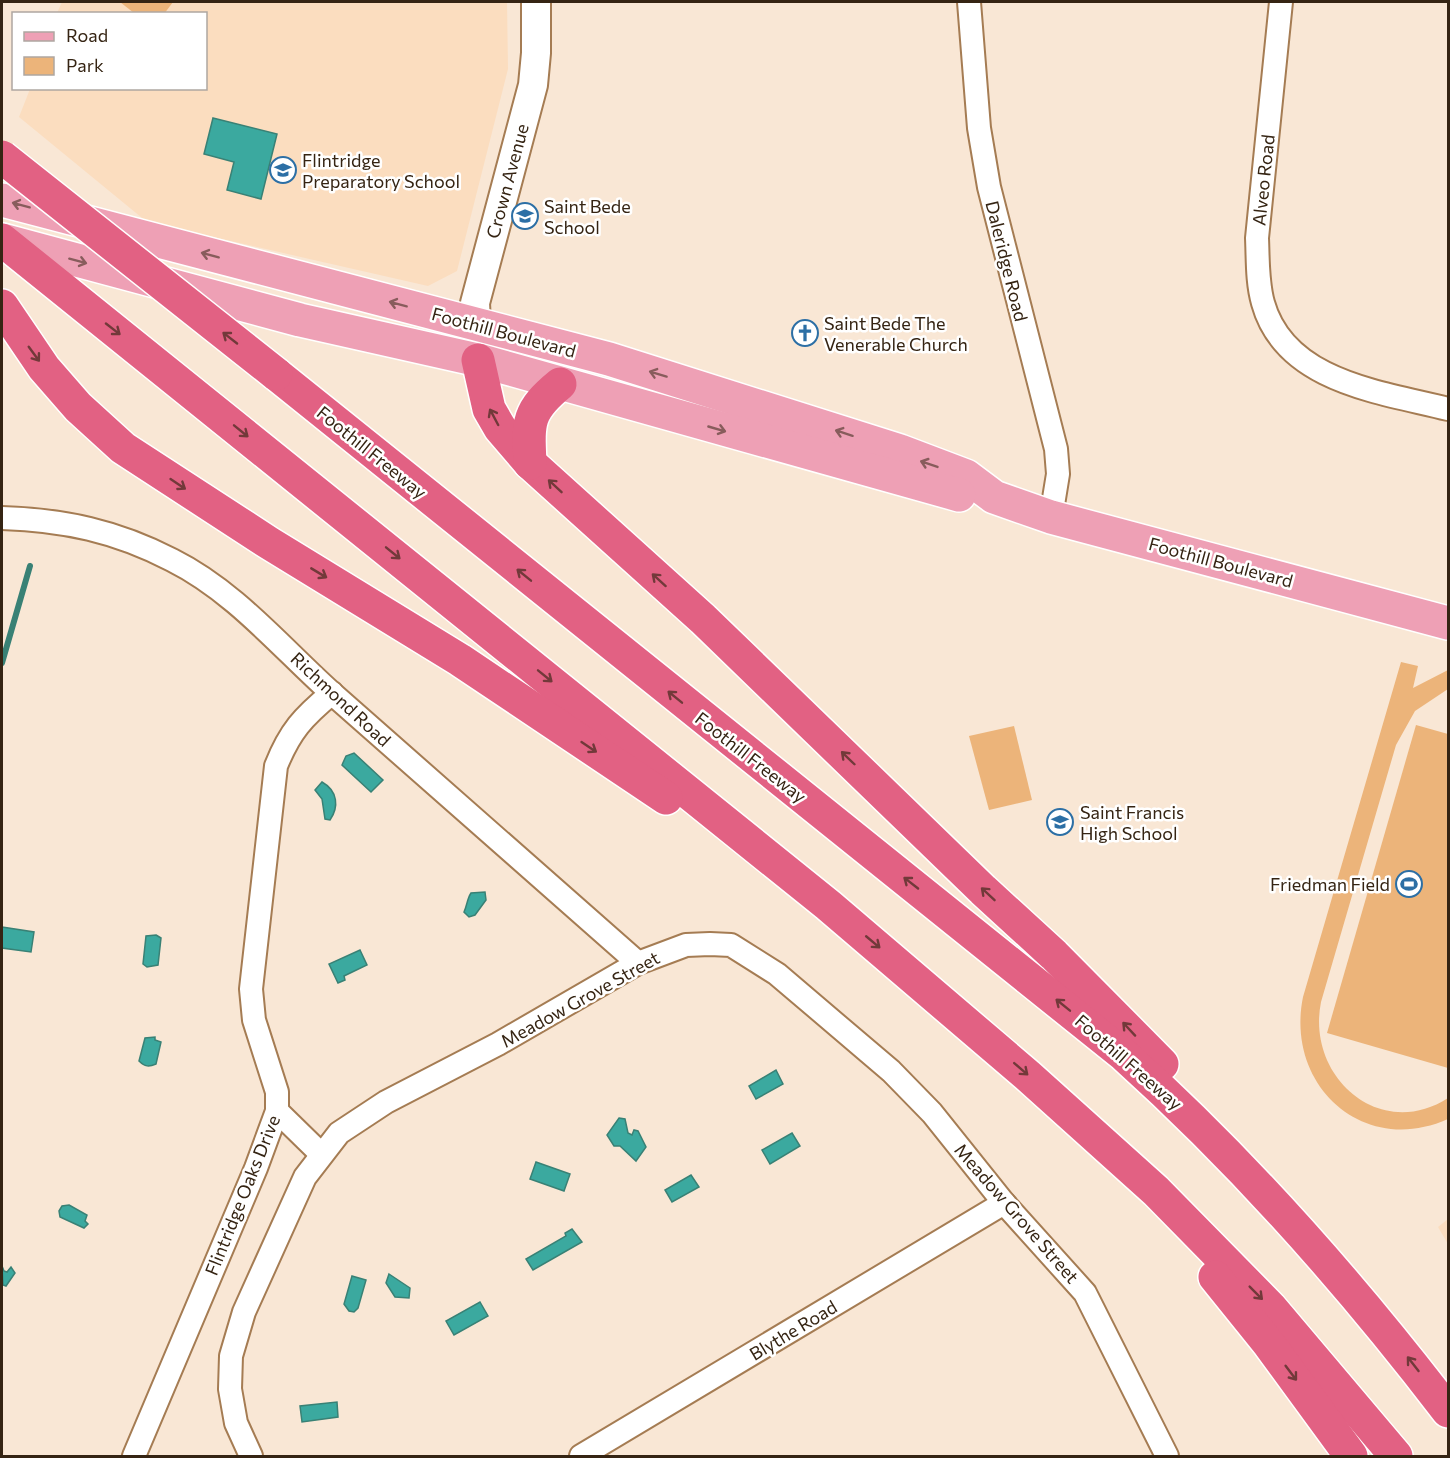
<svg xmlns="http://www.w3.org/2000/svg" width="1450" height="1458" font-family="Commissioner,sans-serif">
<style>
.built{fill:#fbddbf}
.green{fill:#ecb47a}
.water{fill:#3ba99f;stroke:#398175;stroke-width:1.5}
.lines{fill:none;stroke-linecap:round;stroke-linejoin:round}
.stream{stroke:#398175;stroke-width:6}
.minor-casing{stroke:#a57c53;stroke-width:26}
.tertiary-casing{stroke:#a57c53;stroke-width:32}
.primary-casing{stroke:#fff;stroke-width:36}
.motorway-casing{stroke:#fff;stroke-width:36}
.minor{stroke:#fff;stroke-width:22}
.tertiary{stroke:#fff;stroke-width:28}
.primary{stroke:#eea0b5;stroke-width:33}
.motorway{stroke:#e26183;stroke-width:33}
.motorway-bridge-casing{stroke:#fff;stroke-width:36;stroke-linecap:butt}
.motorway-bridge{stroke:#e26183;stroke-width:33}
.oneway{stroke:#885c5c}
.oneway2{stroke:#72393a}
.labels{text-anchor:middle;dominant-baseline:central;stroke-width:5;stroke-linejoin:round;paint-order:stroke}
.poi-label{font-size:18px;fill:#352413;stroke:#fff;text-anchor:start}
.street-label{font-size:18px;fill:#352413;stroke:#fff}
</style>
<rect width="100%" height="100%" fill="#f9e7d5"/>
<!-- built -->
<g class="built">
<path d="M62 2H507L508 69 457 271 428 286 147 222 19 117 30 89 206 88V14L57 13Z"/>
<path d="M1448 1219V1218V1244L1438 1227Z"/>
</g>
<!-- green -->
<g class="green">
<path d="M120 2H173L164 14 134 13Z"/>
<path d="M1401 662 1418 666 1413 688 1448 670V689L1415 711 1396 745 1321 1002C1306 1077 1380 1142 1448 1098V1119C1363 1157 1285 1085 1303 997Z"/>
<path d="M1416 725 1448 734V1068L1327 1033Z"/>
<path d="M1014 726 1032 800 989 810 969 736Z"/>
</g>
<!-- water -->
<g class="water">
<path d="M213 118 277 134 261 199 227 190 234 162 204 154Z"/>
<path d="M354 753 383 780 371 792 342 765 346 756Z"/>
<path d="M322 782C338 791 339 807 330 820L325 819 322 799 315 790Z"/>
<path d="M485 892 486 900 475 915 469 917 464 912C467 906 467 899 471 893Z"/>
<path d="M2 927 34 932 31 952 2 948Z"/>
<path d="M156 935 161 938 158 965 147 967 143 964 146 936Z"/>
<path d="M360 950 367 965 344 976 345 980 338 983 329 964Z"/>
<path d="M155 1037V1040L161 1042 156 1064C149 1067 145 1067 139 1061L145 1038Z"/>
<path d="M776 1070 783 1084 756 1099 749 1086Z"/>
<path d="M619 1118 625 1119 628 1133 632 1135 634 1130 638 1131 646 1147 636 1161 620 1146H614L607 1135Z"/>
<path d="M792 1133 800 1146 770 1164 762 1150Z"/>
<path d="M536 1162 570 1174 564 1191 530 1179Z"/>
<path d="M691 1175 699 1187 672 1202 665 1190Z"/>
<path d="M69 1205 87 1215 85 1221 88 1224 84 1228 60 1217 59 1211 62 1206Z"/>
<path d="M572 1229 582 1242 533 1270 526 1259 566 1236 565 1233Z"/>
<path d="M2 1266 4 1271 7 1272 11 1267 15 1273 6 1286 3 1285Z"/>
<path d="M389 1274 410 1288 409 1298 395 1297 386 1283Z"/>
<path d="M352 1276 366 1280 358 1308 354 1312 349 1311 344 1304Z"/>
<path d="M480 1302 488 1316 454 1335 446 1321Z"/>
<path d="M337 1402 338 1417 302 1422 300 1406Z"/>
</g>
<g class="lines">
<!-- stream -->
<path class="stream" d="M2 663 30 566"/>
<defs>
<g id="minor">
<path d="M969 2 979 128 989 187 1056 449 1058 474 1051 517"/>
<path d="M1281 2 1257 238C1258 260 1257 282 1263 303 1285 382 1381 392 1448 409"/>
<path d="M2 518C64 520 116 531 172 560 236 592 282 649 335 696 436 785 537 874 638 963"/>
<path d="M277 1111 321 1154"/>
<path d="M134 1456 256 1168 277 1111V1092L254 1020 251 989 276 766C290 731 303 717 332 693"/>
<path d="M251 1456 236 1423 230 1389 231 1356 244 1312 305 1177 339 1133 386 1102 498 1044 638 963 686 945 710 944 731 945 777 974 891 1071 932 1113 1004 1203 1085 1293 1167 1456"/>
<path d="M581 1456 1004 1203"/>
</g>
<path id="tertiary" d="M478 360 475 303 533 85 536 53V2"/>
<g id="primary">
<path d="M2 200 609 359 900 451 966 476 994 497 1051 517 1448 623"/>
<path d="M2 240 300 320 478 360 959 495"/>
</g>
<g id="motorway">
<path d="M2 240 828 905 1027 1075 1156 1191 1270 1307 1396 1456"/>
<path d="M2 306 44 368 78 407 123 448 269 543 460 660 666 798"/>
<path d="M478 360 489 409 500 428 530 463 703 619 983 890 1054 955 1162 1064"/>
<path d="M276 374 1124 1055C1244 1163 1350 1283 1448 1411"/>
<path d="M530 463C528 422 527 411 560 384"/>
<path d="M1215 1277 1269 1344 1351 1456"/>
</g>
</defs>
<!-- minor casing -->
<use href="#minor" class="minor-casing"/>
<!-- tertiary casing -->
<use href="#tertiary" class="tertiary-casing"/>
<!-- primary casing -->
<use href="#primary" class="primary-casing"/>
<!-- motorway casing -->
<use href="#motorway" class="motorway-casing"/>
<!-- minor -->
<use href="#minor" class="minor"/>
<!-- tertiary -->
<use href="#tertiary" class="tertiary"/>
<!-- primary -->
<use href="#primary" class="primary"/>
<!-- motorway -->
<use href="#motorway" class="motorway"/>
<defs>
<path id="motorway-bridge" d="M2 157 276 374"/>
</defs>
<!-- motorway-bridge casing -->
<use href="#motorway-bridge" class="motorway-bridge-casing"/>
<!-- motorway-bridge -->
<use href="#motorway-bridge" class="motorway-bridge"/>
</g>
<!-- one-way arrows -->
<defs><path id="oneway-shaft" d="M-6 0H5M1.5-3L5.5 0L1.5 3" fill="none" stroke-width="1.6" stroke-linecap="round" stroke-linejoin="round" transform="scale(1.5)"/></defs>
<g class="oneway">
<use href="#oneway-shaft" transform="translate(21 205) rotate(-165)"/>
<use href="#oneway-shaft" transform="translate(210 255) rotate(-165)"/>
<use href="#oneway-shaft" transform="translate(78 261) rotate(15)"/>
<use href="#oneway-shaft" transform="translate(398 304) rotate(-165)"/>
<use href="#oneway-shaft" transform="translate(658 374) rotate(-163)"/>
<use href="#oneway-shaft" transform="translate(717 429) rotate(16)"/>
<use href="#oneway-shaft" transform="translate(844 433) rotate(-162)"/>
<use href="#oneway-shaft" transform="translate(929 464) rotate(-161)"/>
</g>
<g class="oneway2">
<use href="#oneway-shaft" transform="translate(113 329) rotate(38)"/>
<use href="#oneway-shaft" transform="translate(230 338) rotate(-142)"/>
<use href="#oneway-shaft" transform="translate(34 354) rotate(54)"/>
<use href="#oneway-shaft" transform="translate(494 417) rotate(-118)"/>
<use href="#oneway-shaft" transform="translate(241 431) rotate(39)"/>
<use href="#oneway-shaft" transform="translate(178 484) rotate(34)"/>
<use href="#oneway-shaft" transform="translate(555 486) rotate(-137)"/>
<use href="#oneway-shaft" transform="translate(393 553) rotate(39)"/>
<use href="#oneway-shaft" transform="translate(319 573) rotate(31)"/>
<use href="#oneway-shaft" transform="translate(524 575) rotate(-141)"/>
<use href="#oneway-shaft" transform="translate(659 580) rotate(-138)"/>
<use href="#oneway-shaft" transform="translate(545 676) rotate(39)"/>
<use href="#oneway-shaft" transform="translate(675 697) rotate(-141)"/>
<use href="#oneway-shaft" transform="translate(589 747) rotate(34)"/>
<use href="#oneway-shaft" transform="translate(848 758) rotate(-136)"/>
<use href="#oneway-shaft" transform="translate(911 883) rotate(-142)"/>
<use href="#oneway-shaft" transform="translate(988 894) rotate(-137)"/>
<use href="#oneway-shaft" transform="translate(873 942) rotate(40)"/>
<use href="#oneway-shaft" transform="translate(1063 1005) rotate(-141)"/>
<use href="#oneway-shaft" transform="translate(1129 1029) rotate(-133)"/>
<use href="#oneway-shaft" transform="translate(1021 1069) rotate(41)"/>
<use href="#oneway-shaft" transform="translate(1256 1293) rotate(45)"/>
<use href="#oneway-shaft" transform="translate(1413 1364) rotate(-128)"/>
<use href="#oneway-shaft" transform="translate(1291 1373) rotate(53)"/>
</g>
<!-- icons -->
<defs>
<symbol id="school-ring" viewBox="-11 -11 22 22"><circle r="9.5" fill="#fff" stroke="#2c6fa5" stroke-width="1.5"/><path d="M0-5L7-2L0 1L-7-2ZM-4 1L0 2.5L4 1V4Q0 6-4 4Z" fill="#2c6fa5"/></symbol>
<symbol id="church-ring" viewBox="-11 -11 22 22"><circle r="9.5" fill="#fff" stroke="#2c6fa5" stroke-width="1.5"/><path d="M-1.2-6h2.4v3.5h3.3v2.4h-3.3V6h-2.4V-.1h-3.3v-2.4h3.3Z" fill="#2c6fa5"/></symbol>
<symbol id="stadium-ring" viewBox="-11 -11 22 22"><circle r="9.5" fill="#fff" stroke="#2c6fa5" stroke-width="1.5"/><path d="M0-5a6.5 5 0 1 0 0 10a6.5 5 0 1 0 0-10ZM-3.5-1.8h7v3.6h-7Z" fill="#2c6fa5"/></symbol>
</defs>
<g fill-rule="evenodd">
<use href="#school-ring" x="268" y="155" width="30" height="30"/>
<use href="#school-ring" x="510" y="201" width="30" height="30"/>
<use href="#church-ring" x="790" y="318" width="30" height="30"/>
<use href="#school-ring" x="1045" y="807" width="30" height="30"/>
<use href="#stadium-ring" x="1394" y="869" width="30" height="30"/>
</g>
<g class="labels">
<!-- poi labels -->
<g class="poi-label">
<text x="302" y="160">Flintridge<tspan x="302" dy="21">Preparatory School</tspan></text>
<text x="544" y="206">Saint Bede<tspan x="544" dy="21">School</tspan></text>
<text x="824" y="323">Saint Bede The<tspan x="824" dy="21">Venerable Church</tspan></text>
<text x="1080" y="812">Saint Francis<tspan x="1080" dy="21">High School</tspan></text>
<text x="1390" y="884" text-anchor="end">Friedman Field</text>
</g>
<!-- street labels -->
<g class="street-label">
<text transform="translate(1263 180) rotate(-84)">Alveo Road</text>
<text transform="translate(507 181) rotate(-75)">Crown Avenue</text>
<text transform="translate(1007 261) rotate(76)">Daleridge Road</text>
<text transform="translate(504 332) rotate(15)">Foothill Boulevard</text>
<text transform="translate(372 452) rotate(39)">Foothill Freeway</text>
<text transform="translate(1221 562) rotate(15)">Foothill Boulevard</text>
<text transform="translate(341 699) rotate(43)">Richmond Road</text>
<text transform="translate(751 757) rotate(38)">Foothill Freeway</text>
<text transform="translate(580 999) rotate(-29)">Meadow Grove Street</text>
<text transform="translate(1129 1062) rotate(41)">Foothill Freeway</text>
<text transform="translate(242 1195) rotate(-68)">Flintridge Oaks Drive</text>
<text transform="translate(1017 1213) rotate(49)">Meadow Grove Street</text>
<text transform="translate(793 1330) rotate(-31)">Blythe Road</text>
</g>
</g>
<!-- border -->
<rect width="1450" height="1458" fill="none" stroke="#352413" stroke-width="6"/>
<!-- legend -->
<rect x="12" y="12" width="195" height="78" fill="#ffffff" stroke="#aea7a1" stroke-width="1.5"/>
<rect x="24" y="32" width="30" height="9" fill="#eea0b5" stroke="#aea7a1" stroke-width="1.5"/>
<text x="66" y="42" font-size="18" fill="#352413">Road</text>
<rect x="24" y="57" width="30" height="18" fill="#ecb47a" stroke="#aea7a1" stroke-width="1.5"/>
<text x="66" y="72" font-size="18" fill="#352413">Park</text>
</svg>
